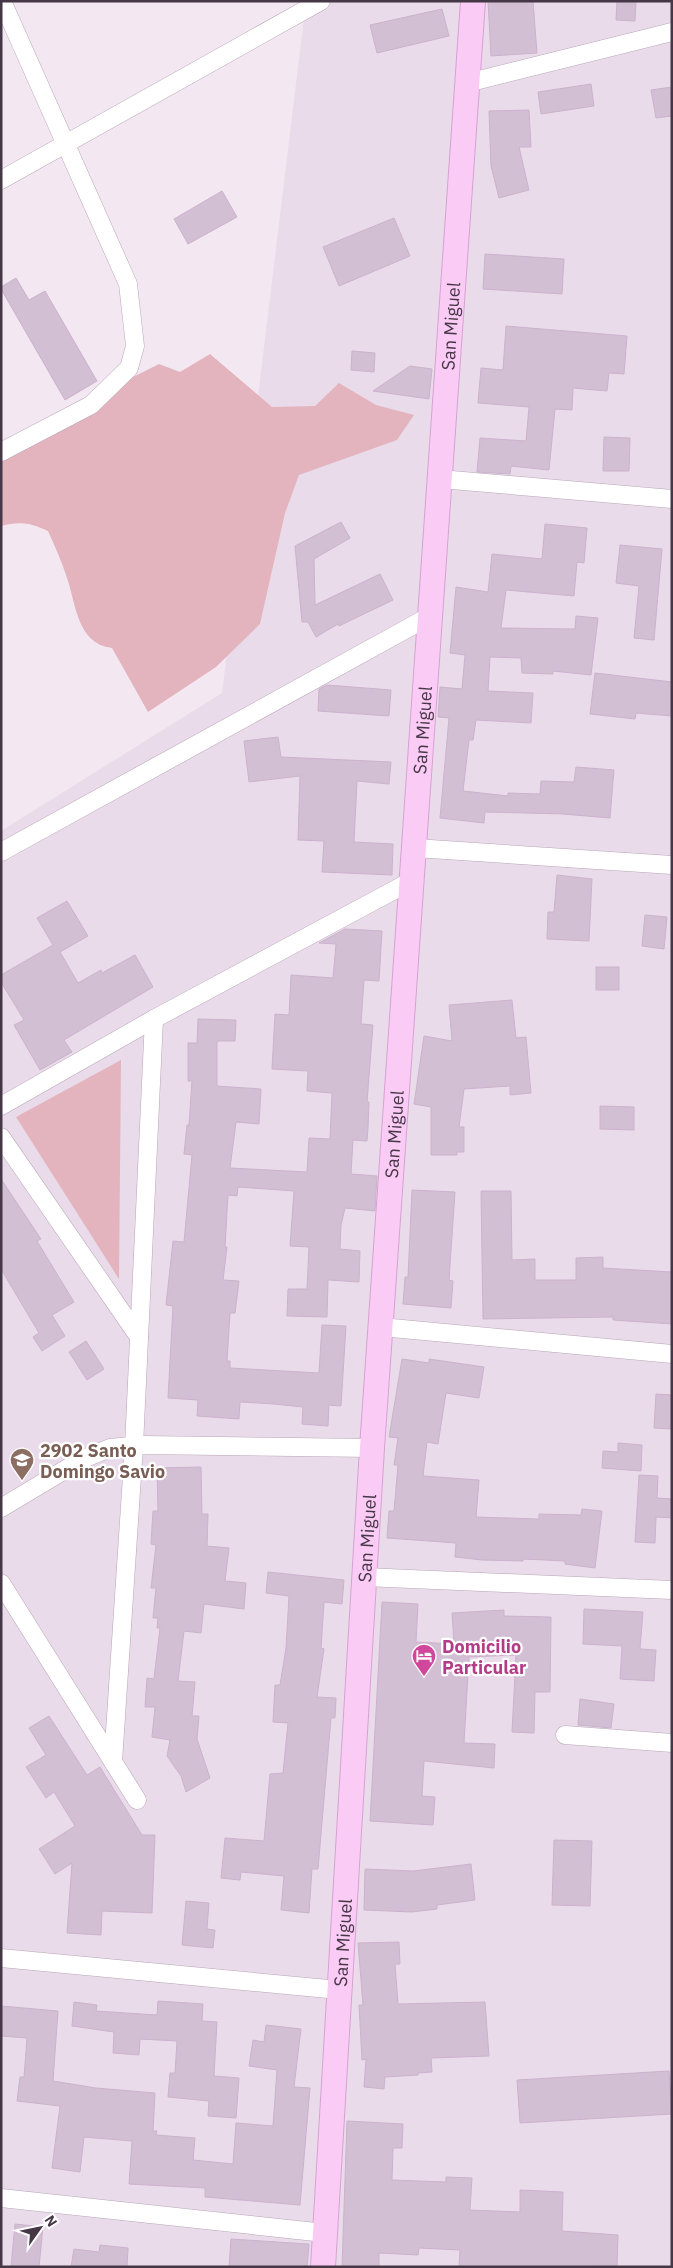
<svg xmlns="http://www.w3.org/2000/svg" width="673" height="2268" font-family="'IBM Plex Sans',sans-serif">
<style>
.residential{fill:#eadbea}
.green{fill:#e3b4be}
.building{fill:#d2bfd3;stroke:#ccb2cd}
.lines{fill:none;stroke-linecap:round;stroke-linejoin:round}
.street-casing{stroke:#b7a6b7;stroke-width:19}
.secondary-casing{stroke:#d7a2d3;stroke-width:26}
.street{stroke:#fff;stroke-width:18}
.secondary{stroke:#facbf5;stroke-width:24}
.labels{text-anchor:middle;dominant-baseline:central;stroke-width:4.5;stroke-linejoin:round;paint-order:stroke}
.street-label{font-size:18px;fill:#453745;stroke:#fff}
.education-label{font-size:18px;font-weight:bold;fill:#785e54;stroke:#fff;text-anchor:start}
.hotel-label{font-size:18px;font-weight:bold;fill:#b23c85;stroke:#fff;text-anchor:start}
</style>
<rect width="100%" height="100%" fill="#f3e8f2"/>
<!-- residential -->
<path class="residential" d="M306 1H672V2267H1V831L222 693Z"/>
<!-- green -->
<g class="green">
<path d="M210 354 272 407 315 406 339 383 376 405 414 415 397 440 299 475 285 513 260 624 216 667 148 712 112 648C77 644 76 604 67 578 62 562 55 547 48 531 31 523 20 521 1 526V457L129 379 159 364 180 372Z"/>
<path d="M121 1060 119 1279 16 1117Z"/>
</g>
<!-- building -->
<g class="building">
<path d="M488 1H533L537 53 491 56Z"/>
<path d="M617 1H636L635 21 616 20Z"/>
<path d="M442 9 449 36 377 53 370 25Z"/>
<path d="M591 84 594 106 541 114 538 92Z"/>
<path d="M672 87V116L656 118 651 90Z"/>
<path d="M529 110 531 147H519L529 190 499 198 491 166 489 111Z"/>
<path d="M222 191 237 217 188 244 174 219Z"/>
<path d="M394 218 410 256 339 286 323 247Z"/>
<path d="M485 254 564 259 562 294 483 289Z"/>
<path d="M16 278 29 300 45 291 97 381 65 400 1 289V287Z"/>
<path d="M506 326 627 336 624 374 609 373 607 391 573 388 572 410 555 409 549 470 511 466 510 474 477 472 480 438 526 441 529 407 478 403 481 368 503 370Z"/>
<path d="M352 351 375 353 374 372 351 370Z"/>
<path d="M410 366 432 369 429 399 373 391Z"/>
<path d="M604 437 630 438 629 471H603Z"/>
<path d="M341 522 350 538 314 559 315 605 380 574 393 600 339 626 338 624 316 637 308 622H302L295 546Z"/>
<path d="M545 524 587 528 584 563 577 562 574 596 506 590 501 628 575 629 576 616 598 618 591 675 553 671V674L522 673 521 658 490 657 488 691 533 693 531 723 476 720 473 740H469L463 791 508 796V793L540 794 541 781 574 782 576 767 614 770 610 818 563 814 485 812 484 823 440 818 449 718 438 717 440 687 462 689 465 655 450 653 456 587 488 592 492 554 542 559Z"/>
<path d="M620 545 662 549 654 640 634 638 639 586 616 583Z"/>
<path d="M595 673 672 682V716L636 713 635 719 590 714Z"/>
<path d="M327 685 391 690 389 716 318 711 319 689Z"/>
<path d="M278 737 281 757 391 762 389 784 357 781 354 842 393 844 392 875 322 872 324 841 298 840 300 776 249 782 244 741Z"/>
<path d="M557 875 592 879 589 941 547 939 548 912H554Z"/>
<path d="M67 901 88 936 60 952 78 983 101 970 102 973 135 955 153 987 64 1040 72 1052 40 1070 14 1025 24 1020 1 982V975L53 945 37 918Z"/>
<path d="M645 915 667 917 664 949 642 946Z"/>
<path d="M345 929 382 931 379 981 364 980 361 1024 373 1025 367 1102H369L368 1128 367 1141 353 1140 351 1174 377 1176 375 1211 345 1208 341 1225 340 1249 360 1251 359 1282 328 1280 327 1317 287 1316 288 1289H307L309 1247 290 1246 294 1191 238 1187 237 1196 228 1195 225 1247H227L223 1280 239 1281 235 1313H230L227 1361H230V1368L319 1373 322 1325 346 1326 341 1406 329 1405 328 1426 302 1424 303 1407 274 1404 240 1402 239 1419 197 1416 198 1400 168 1398 173 1306 166 1305 173 1241 184 1242 192 1155 184 1154 187 1125H189L192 1081H188V1043H197L198 1019 236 1020 235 1041H217V1086L261 1089 259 1124 236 1122 230 1168 307 1172 309 1138 330 1139 332 1093 307 1091 308 1071 272 1069 275 1014 289 1015 291 975 333 978 336 944 319 943Z"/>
<rect x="596" y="967" width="23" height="23"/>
<path d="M512 1000 516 1038 526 1037 531 1093 510 1095V1086L464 1089 459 1127H464V1152H457V1155H431V1107L414 1104 424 1036 452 1041 449 1005Z"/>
<path d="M600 1106 634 1107V1130L600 1129Z"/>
<path d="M1 1179 41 1239 37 1241 74 1302 52 1315 65 1336 42 1351 33 1337 39 1333 1 1269Z"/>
<path d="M412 1190 455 1192 449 1280 453 1281 451 1308 403 1304 405 1277H408Z"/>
<path d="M481 1191H511L512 1260 535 1259V1280H576V1258L603 1257V1268L672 1272V1324L613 1320V1317L483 1319Z"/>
<path d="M86 1341 104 1369 87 1380 69 1352Z"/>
<path d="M402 1359 429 1363V1359L484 1367 479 1398 446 1393 438 1444 427 1442 423 1476 479 1480 476 1517 539 1519V1514L581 1515 582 1509 602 1511 595 1568 565 1564V1561L523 1559V1561L482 1560 455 1557 456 1543 387 1538 389 1511H394L398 1465H394L398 1438 389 1437Z"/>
<path d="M656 1394 672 1395V1429L654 1428Z"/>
<path d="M618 1443 642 1445 641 1471 602 1468 603 1451 618 1452Z"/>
<path d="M201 1467 202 1514H208L207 1546 229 1548 225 1581 246 1583 244 1609 204 1604 201 1633 184 1631 178 1681 195 1682 192 1716H199L197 1739 210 1778 186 1792 181 1776 167 1756 170 1740 152 1737 155 1707H145L147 1678 154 1679 160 1628H157L158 1618H153L156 1588H151L156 1545 151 1544 153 1511H158L157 1468Z"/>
<path d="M639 1475 658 1476 657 1498 672 1499V1518L656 1517 655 1543 635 1542Z"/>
<path d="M268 1572 344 1580 342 1604 324 1602 321 1648 324 1649 317 1697 336 1698 335 1718H331L318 1869H312L309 1913 281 1910 284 1876 241 1872 240 1880 221 1878 225 1838 264 1841 270 1774 283 1773 288 1723 273 1722 275 1685H280L286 1648 289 1596 266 1593Z"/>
<path d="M382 1602 418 1604 416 1642 454 1644 452 1613 504 1610V1616L551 1617 550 1692H535L534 1733 512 1732 516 1655 469 1657 464 1743 495 1744 494 1768 424 1761 422 1796 435 1797 433 1825 370 1821Z"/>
<path d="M584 1609 643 1612 640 1649 656 1650 654 1681 620 1679 622 1646 583 1644Z"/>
<path d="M580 1699 614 1704 611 1728 578 1725Z"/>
<path d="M49 1716 87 1775 100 1767 142 1835H155L152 1913 102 1911 101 1935 67 1933 72 1863 55 1874 39 1849 75 1826 54 1792 46 1798 26 1767 46 1755 29 1728Z"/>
<path d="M554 1840 592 1841 590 1906 552 1905Z"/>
<path d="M471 1864 475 1900 437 1905V1909L412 1912 364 1910 365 1869 413 1871Z"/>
<path d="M186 1901 209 1903 207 1929 215 1930 213 1948 182 1945Z"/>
<path d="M399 1942 400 1964H395L398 2004 485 2002 489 2056 431 2058 432 2072 418 2073V2075L385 2077 384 2089 364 2087 366 2059 362 2060 359 2005H363L358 1943Z"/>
<path d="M158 2001 203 2004 202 2021 217 2022 214 2076 239 2078 236 2118 208 2116 209 2101 168 2097 170 2073H175L177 2041 140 2039 139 2055 113 2053 114 2032 72 2026 74 2002 97 2005 96 2011 157 2015Z"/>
<path d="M1 2006 58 2011 53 2081 96 2088 155 2093 153 2131H157L156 2135 195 2138 193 2160 233 2164 236 2123 273 2126 277 2070 249 2066 253 2040 264 2042 266 2025 301 2029 294 2087 310 2088 300 2205 205 2197V2188L129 2184 132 2141 84 2137 80 2172 52 2168 60 2106 17 2101 20 2077H24L27 2038 1 2036Z"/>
<path d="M669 2071 672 2114 520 2123 517 2080Z"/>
<path d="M347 2121 403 2124 402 2148H393L392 2180 446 2182V2177L472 2178 470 2210 520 2212V2190L563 2192 562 2231 618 2235 617 2266 459 2267 460 2250 419 2248 418 2255 379 2253V2267H342Z"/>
<path d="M15 2224 43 2227 39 2267H11Z"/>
<path d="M231 2239 309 2244 307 2267H229Z"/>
<path d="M100 2245 128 2248 127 2267H71L74 2249 99 2252Z"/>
</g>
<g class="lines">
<defs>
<g id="street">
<path d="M467 83 672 32"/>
<path d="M1 180 321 1"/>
<path d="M1 452 91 405 129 368 135 346 128 284 2 1"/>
<path d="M440 479 672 499"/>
<path d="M415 848 672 865"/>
<path d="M1 852 430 616"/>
<path d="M1 1106 154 1019 413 880"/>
<path d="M1 1137 139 1337"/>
<path d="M381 1327 672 1354"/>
<path d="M1 1508 83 1459 110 1448 143 1445 372 1448"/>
<path d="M364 1577 672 1590"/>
<path d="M1 1583 137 1800"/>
<path d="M565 1735 672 1743"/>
<path d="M113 1762 134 1446 154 1019"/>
<path d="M1 1958 339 1990"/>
<path d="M1 2198 325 2233"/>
</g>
<g id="secondary">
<path id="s1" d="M323 2267 372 1448 473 1"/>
</g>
</defs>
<!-- street casing -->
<use href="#street" class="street-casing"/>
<!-- secondary casing -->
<use href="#secondary" class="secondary-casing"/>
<!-- street -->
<use href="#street" class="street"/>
<!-- secondary -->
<use href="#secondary" class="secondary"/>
</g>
<!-- icons -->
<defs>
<symbol id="school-pin" viewBox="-11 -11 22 30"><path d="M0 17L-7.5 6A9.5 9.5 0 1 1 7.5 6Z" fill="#8d6e63" stroke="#fff"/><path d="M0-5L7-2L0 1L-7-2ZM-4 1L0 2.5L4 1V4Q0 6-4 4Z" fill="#fff"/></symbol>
<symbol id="hotel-pin" viewBox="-11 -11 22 30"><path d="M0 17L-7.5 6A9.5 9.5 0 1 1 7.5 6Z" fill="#d1479c" stroke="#fff"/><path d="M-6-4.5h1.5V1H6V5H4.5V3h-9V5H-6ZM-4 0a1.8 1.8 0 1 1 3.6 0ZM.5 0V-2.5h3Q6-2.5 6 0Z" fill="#fff"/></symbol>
</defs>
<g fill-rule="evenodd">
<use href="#school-pin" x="8" y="1446" width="28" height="38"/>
<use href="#hotel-pin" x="410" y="1642" width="28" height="38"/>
</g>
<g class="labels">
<!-- street labels -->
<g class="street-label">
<text stroke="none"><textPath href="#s1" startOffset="1945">San Miguel</textPath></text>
<text stroke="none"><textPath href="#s1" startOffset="1540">San Miguel</textPath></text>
<text stroke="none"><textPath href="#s1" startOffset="1135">San Miguel</textPath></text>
<text stroke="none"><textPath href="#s1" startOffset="730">San Miguel</textPath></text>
<text stroke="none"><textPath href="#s1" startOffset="325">San Miguel</textPath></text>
</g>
<!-- education labels -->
<g class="education-label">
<text x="40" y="1450">2902 Santo<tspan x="40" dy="21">Domingo Savio</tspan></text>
</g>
<!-- hotel labels -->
<g class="hotel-label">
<text x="442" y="1646">Domicilio<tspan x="442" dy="21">Particular</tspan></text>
</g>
</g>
<!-- border -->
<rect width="673" height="2268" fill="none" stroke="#453745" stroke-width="5"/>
<!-- north arrow -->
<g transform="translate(40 2228) rotate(57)" stroke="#ffffff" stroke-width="4" paint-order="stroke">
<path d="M0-4L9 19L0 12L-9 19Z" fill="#453745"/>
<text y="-8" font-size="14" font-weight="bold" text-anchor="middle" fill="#453745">N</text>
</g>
</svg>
